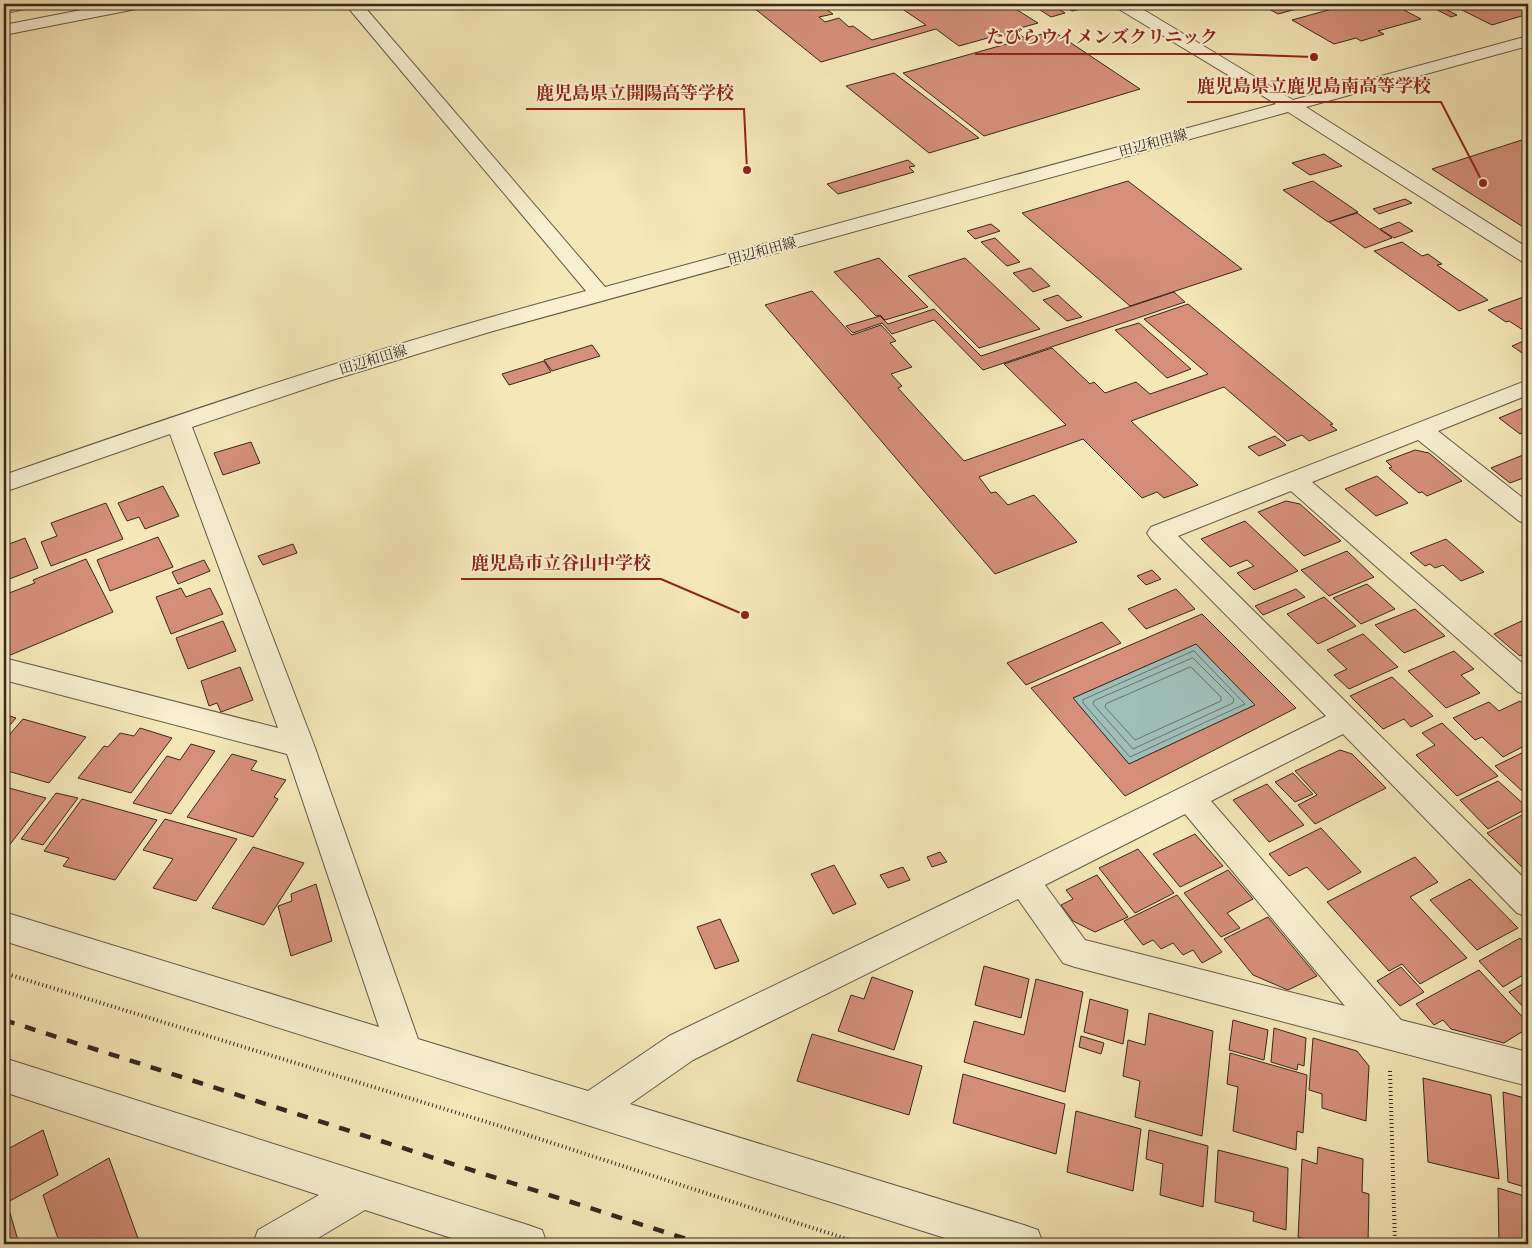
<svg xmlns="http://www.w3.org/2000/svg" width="1532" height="1248" font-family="'IM FELL Double Pica','Noto Serif JP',serif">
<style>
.green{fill:#bfc48d;stroke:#7b7656}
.water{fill:#9fbeb8;stroke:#75827b}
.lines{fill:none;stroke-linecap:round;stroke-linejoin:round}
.shore{stroke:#6b736c;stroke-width:1}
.building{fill:#d58f7a;stroke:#37281f;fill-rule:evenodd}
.minor-casing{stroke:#665845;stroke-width:2}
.path{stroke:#37281f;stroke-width:4;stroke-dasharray:1 3;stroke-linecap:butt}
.minor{fill:#f8efd1;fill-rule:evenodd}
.rail{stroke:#37281f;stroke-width:4.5;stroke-dasharray:11 11;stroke-linecap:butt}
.labels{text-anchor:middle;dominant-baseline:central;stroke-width:4;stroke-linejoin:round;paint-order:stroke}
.far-street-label{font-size:14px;fill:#37281f;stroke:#f8efd1}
.leader{fill:none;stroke:#8f2418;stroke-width:2}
.callout-dot{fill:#8f2418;stroke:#f8efd1;stroke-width:2}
.callout-label{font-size:18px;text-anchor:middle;font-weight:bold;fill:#8f2418;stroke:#f8efd1;stroke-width:4;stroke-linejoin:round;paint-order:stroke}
</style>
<rect width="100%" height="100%" fill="#f5e7b8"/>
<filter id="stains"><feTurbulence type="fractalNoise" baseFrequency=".004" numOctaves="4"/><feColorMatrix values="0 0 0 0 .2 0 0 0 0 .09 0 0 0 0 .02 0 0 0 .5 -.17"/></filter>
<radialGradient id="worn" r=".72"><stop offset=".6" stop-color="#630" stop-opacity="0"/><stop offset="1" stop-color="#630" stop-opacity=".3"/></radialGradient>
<!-- green -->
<path class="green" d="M4 4H51L4 14Z"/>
<!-- water -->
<path class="water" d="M1196 644 1255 705 1129 764 1073 698Z"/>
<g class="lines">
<!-- shore -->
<g class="shore">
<path d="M1194 651 1245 704 1130 757 1083 703V700Z"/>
<path d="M1193 658 1234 699 1233 703 1133 749 1093 704 1094 701Z"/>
<path d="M1191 667 1221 697V701L1135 740 1105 707 1106 704Z"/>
</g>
</g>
<!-- building -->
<g class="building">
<path d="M749 4H809L803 5 809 10 822 6 833 14 819 17 825 22 839 18 849 27 853 26 872 40 926 25 895 4H1015L1019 6 1014 8 1038 23 1013 30 1026 39 1014 43 1002 34 959 46 936 29 821 62Z"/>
<path d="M1031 4H1051L1065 13 1051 17Z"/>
<path d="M1061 4H1080L1086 8 1072 11Z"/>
<path d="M1260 4H1315L1278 14Z"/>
<path d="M1350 4H1407L1413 7 1404 10 1421 19 1378 31 1384 34 1361 41 1356 38 1334 44 1292 20Z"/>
<path d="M1426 4H1435L1457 15 1451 17Z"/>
<path d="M1450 4H1512L1528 12V14L1492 25Z"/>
<path d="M1053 31 1140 89 984 136 903 73Z"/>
<path d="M894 73 979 138 929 153 846 86Z"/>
<path d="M1528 138V230L1432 169Z"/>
<path d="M1324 154 1342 166 1310 175 1292 163Z"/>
<path d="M908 160 915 166 909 167 914 172 838 194 827 184Z"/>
<path d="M1128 181 1242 269 1130 306 1022 213Z"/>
<path d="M1313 181 1358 212 1328 222 1283 190Z"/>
<path d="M1405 199 1412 203 1379 214 1373 209Z"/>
<path d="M1357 213 1392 238 1365 248 1329 222Z"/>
<path d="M1399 222 1413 231 1394 238 1380 229Z"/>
<path d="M991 224 1000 231 975 239 967 231Z"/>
<path d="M995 238 1020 262 1007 266 981 242Z"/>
<path d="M1402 242 1422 256 1428 254 1442 264 1437 265 1488 300 1459 311 1374 251Z"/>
<path d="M879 258 928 307 885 320 880 315 876 316 834 272Z"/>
<path d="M965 258 1040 329 979 348 908 276Z"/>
<path d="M1031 268 1050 286 1033 292 1013 273Z"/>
<path d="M812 291 852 335 881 325 896 341 890 343 912 367 891 374 902 386 898 388 964 461 1066 425 1004 364 1052 348 1090 384 1094 382 1105 393 1136 382 1150 394 1208 374 1144 319 1188 304 1333 424 1330 425 1337 430 1309 441 1302 435 1287 441 1224 387 1131 421 1198 485 1164 498 1157 492 1142 498 1083 439 979 477 991 493 996 492 1008 505 1034 495 1077 542 995 574 765 305Z"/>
<path d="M1174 292 1185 302 983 370 934 320 892 334 882 323 853 333 846 326 880 316 888 324 934 309 981 356Z"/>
<path d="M1058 295 1082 317 1067 321 1043 300Z"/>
<path d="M1526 296 1528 298V328L1523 330 1509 321 1506 322 1488 310Z"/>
<path d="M1139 323 1191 369 1167 378 1115 330Z"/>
<path d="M1528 339V357L1512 346Z"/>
<path d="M592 345 600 356 552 371 544 360Z"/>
<path d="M544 361 551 372 509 385 502 374Z"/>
<path d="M1528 406V430L1520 434 1499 418Z"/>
<path d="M1275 436 1286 445 1259 456 1248 447Z"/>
<path d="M251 442 260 463 223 475 214 453Z"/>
<path d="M1415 450 1429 453 1462 481 1427 496 1422 492 1419 493 1389 468 1392 467 1386 461Z"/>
<path d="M1528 453V478L1526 477 1510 483 1491 468Z"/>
<path d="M1377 476 1408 503 1376 516 1345 489Z"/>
<path d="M163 486 179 516 145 529 139 517 127 521 118 503Z"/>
<path d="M1286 501 1300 504 1341 541 1304 556 1258 512Z"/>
<path d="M106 503 123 539 51 566 41 542 57 536 51 523Z"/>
<path d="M1245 521 1298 571 1254 590 1237 573 1254 566 1247 560 1230 567 1201 539Z"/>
<path d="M4 531 9 544 25 538 38 568 4 581Z"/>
<path d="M158 537 173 567 110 591 97 560Z"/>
<path d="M1446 539 1484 572 1461 581 1443 565 1435 568 1430 564 1425 566 1410 553Z"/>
<path d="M293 544 297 553 263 565 258 556Z"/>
<path d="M1347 551 1374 577 1329 596 1301 570Z"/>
<path d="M86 559 113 612 8 656 4 646V595L35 583 33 580Z"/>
<path d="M204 560 210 571 178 584 172 572Z"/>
<path d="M1152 570 1161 579 1146 585 1137 576Z"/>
<path d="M1367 584 1395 609 1361 624 1333 598Z"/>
<path d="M181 588 186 597 210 588 223 614 171 634 156 597Z"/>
<path d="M1176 589 1195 609 1146 629 1128 609Z"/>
<path d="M1296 589 1305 597 1263 615 1255 606Z"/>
<path d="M1324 597 1356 626 1318 644 1287 614Z"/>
<path d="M1415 609 1445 636 1404 653 1375 625Z"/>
<path d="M1202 614 1296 708 1125 796 1031 688ZM1196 644 1255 705 1129 764 1073 698Z"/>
<path d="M1528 618V652L1520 656 1494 634Z"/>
<path d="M223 621 236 651 188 669 176 638Z"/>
<path d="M1102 622 1121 643 1026 685 1007 663Z"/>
<path d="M1363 634 1398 667 1349 689 1334 675 1347 669 1327 650Z"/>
<path d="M1454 651 1474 669 1461 675 1480 693 1446 708 1408 671Z"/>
<path d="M240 667 253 700 221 712 217 703 209 706 201 681Z"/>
<path d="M1392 677 1433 716 1411 727 1404 719 1383 729 1350 696Z"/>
<path d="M1520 701 1528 708V744L1503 757 1482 737 1475 740 1453 718 1489 702 1499 711Z"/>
<path d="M4 714 16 718 4 732Z"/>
<path d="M23 719 86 737 49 783 4 770V741Z"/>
<path d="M1442 723 1498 776 1457 796 1416 755 1435 745 1422 733Z"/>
<path d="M140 728 172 738 131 793 78 778 104 746 108 747 120 733 134 736Z"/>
<path d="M191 744 215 751 171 814 133 803 167 756 180 760Z"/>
<path d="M1340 750 1352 754 1386 788 1315 824 1298 805 1317 795 1295 771Z"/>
<path d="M1528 750V787L1522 791 1495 766Z"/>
<path d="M232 754 257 761 251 770 286 780 274 797 278 799 253 837 187 817Z"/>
<path d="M1293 773 1313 794 1295 802 1275 782Z"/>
<path d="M1498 781 1528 808 1488 829 1460 800Z"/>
<path d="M1267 784 1304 825 1269 842 1233 800Z"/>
<path d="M9 788 46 798 4 852V794Z"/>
<path d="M56 793 78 798 43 845 21 839Z"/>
<path d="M82 799 157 820 115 880 63 866 69 858 44 851Z"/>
<path d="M1528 812V866L1524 869 1487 833Z"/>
<path d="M165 819 237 839 196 901 153 888 173 859 143 850Z"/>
<path d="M1321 828 1361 872 1328 890 1307 867 1289 876 1269 854Z"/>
<path d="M1195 834 1223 866 1180 887 1153 854Z"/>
<path d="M253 847 304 863 264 925 212 908Z"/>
<path d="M1138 849 1174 893 1135 913 1099 868Z"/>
<path d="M940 852 947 862 932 867 927 857Z"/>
<path d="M1415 857 1438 882 1410 897 1467 958 1420 984 1402 964 1389 971 1327 902Z"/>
<path d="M834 865 856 904 833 914 811 874Z"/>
<path d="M903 867 910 880 888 888 880 875Z"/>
<path d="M1228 870 1253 899 1227 913 1240 928 1221 937 1184 893Z"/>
<path d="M1097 875 1128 917 1095 932 1073 921 1061 905 1073 899 1066 890Z"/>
<path d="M1470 879 1518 928 1477 950 1430 900Z"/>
<path d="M316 884 332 941 291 956 278 906 292 901 291 894Z"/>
<path d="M1177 895 1222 952 1202 963 1193 950 1183 955 1173 943 1161 949 1153 940 1143 945 1124 921Z"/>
<path d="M1268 917 1317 976 1288 990 1253 975 1224 939Z"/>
<path d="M720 919 739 961 715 969 697 927Z"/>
<path d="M1520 938 1528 947V972L1503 987 1479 961Z"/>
<path d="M984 966 1029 979 1021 1018 975 1005Z"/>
<path d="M1401 967 1424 992 1400 1006 1377 981Z"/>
<path d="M1479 970 1528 1023V1028L1504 1043 1451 1029 1443 1020 1434 1025 1416 1004Z"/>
<path d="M872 977 913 991 894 1050 838 1031 851 995 864 999Z"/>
<path d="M1036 979 1083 992 1065 1092 964 1062 974 1021 1024 1035Z"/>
<path d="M1528 981V1012L1509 992Z"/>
<path d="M1090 999 1128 1010 1123 1044 1084 1032Z"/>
<path d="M1149 1013 1213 1031 1202 1136 1135 1117 1140 1081 1123 1076 1128 1040 1145 1045Z"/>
<path d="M1233 1020 1268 1030 1264 1060 1229 1050Z"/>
<path d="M1274 1028 1306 1038 1304 1066 1298 1064 1297 1070 1271 1062Z"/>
<path d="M812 1034 922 1066 909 1115 797 1081Z"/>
<path d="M1081 1036 1104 1043 1101 1054 1079 1047Z"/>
<path d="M1313 1038 1357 1051 1369 1066 1366 1121 1322 1108V1094L1309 1090Z"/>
<path d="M1230 1053 1307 1075 1303 1133 1297 1131 1296 1150 1233 1131 1238 1087 1227 1084Z"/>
<path d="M963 1074 1065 1104 1056 1154 953 1123Z"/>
<path d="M1423 1078 1491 1095 1499 1179 1428 1162Z"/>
<path d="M1503 1092 1528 1099V1188L1508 1182Z"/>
<path d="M1076 1111 1141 1129 1133 1191 1067 1172Z"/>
<path d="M43 1130 58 1175 4 1204V1151Z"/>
<path d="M1149 1130 1208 1146 1203 1207 1160 1195 1163 1164 1146 1159Z"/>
<path d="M1318 1147 1363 1159 1362 1192 1369 1194 1368 1244H1321L1298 1237 1302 1159 1317 1164Z"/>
<path d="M1218 1150 1288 1168 1286 1230 1253 1221 1254 1212 1215 1202Z"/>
<path d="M109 1158 140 1244H60L43 1195Z"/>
<path d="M1498 1188 1528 1197V1244H1499Z"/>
<path d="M10 1213 19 1244H4V1217Z"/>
</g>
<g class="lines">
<defs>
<g id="minor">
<path d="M112 4H144L142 8 136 9 4 35V25Z"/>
<path d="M345 4H362L605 287 1276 104 1117 8 1115 4H1134L1293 100 1528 36V46L1306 107 1528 248V263L1521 261 1288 112 493 331 332 380 192 427 314 745 418 1039 588 1091 669 1036 1012 871 1326 716 1151 539 1147 533 1151 527 1528 380V395L1438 431 1528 502V524L1519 521 1418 440 1312 482 1528 668V695L1518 692 1291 491 1178 536 1528 882V917L1517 913 1343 734 1211 801 1401 1020 1528 1052V1086L1075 967 1063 963 1018 899 693 1060 630 1104 1024 1225 1038 1230 1043 1244H964L4 941V912L379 1027 287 754 4 680V658L278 728 170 434 4 492V475C196 408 389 343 586 291ZM1185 814 1345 1006 1085 940 1045 885Z"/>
<path d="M4 1058 528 1225 542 1230 547 1244H470L365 1210 308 1244H253L258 1230 319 1195 4 1092Z"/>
</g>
</defs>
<!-- minor casing -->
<use href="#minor" class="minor-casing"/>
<!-- path -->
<g class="path">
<path d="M4 973 503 1127 862 1244"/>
<path d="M1390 1071 1395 1244"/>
</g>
<!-- minor -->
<use href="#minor" class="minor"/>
<!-- rail -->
<path class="rail" d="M4 1020 702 1244"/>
</g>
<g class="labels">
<!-- far-street labels -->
<g class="far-street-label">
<text transform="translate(1153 143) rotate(-15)">田辺和田線</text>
<text transform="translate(762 251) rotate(-15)">田辺和田線</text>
<text transform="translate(373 360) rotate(-17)">田辺和田線</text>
</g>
</g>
<!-- callouts -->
<path class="leader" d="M1314 57L1229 54H975M1483 183L1441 102H1187M747 170L744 109H526M745 615L661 579H461"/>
<g class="callout-dot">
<circle cx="1314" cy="57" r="5"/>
<circle cx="1483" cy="183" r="5"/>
<circle cx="747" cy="170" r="5"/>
<circle cx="745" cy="615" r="5"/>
</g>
<g class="callout-label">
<text x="1102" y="43">たびらウイメンズクリニック</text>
<text x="1314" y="92">鹿児島県立鹿児島南高等学校</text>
<text x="635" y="99">鹿児島県立開陽高等学校</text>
<text x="561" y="569">鹿児島市立谷山中学校</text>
</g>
<!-- margin -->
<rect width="1532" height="1248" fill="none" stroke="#f5e7b8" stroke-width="20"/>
<rect x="5" y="5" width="1522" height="1238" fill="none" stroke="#37281f" stroke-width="2.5"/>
<rect x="10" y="10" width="1512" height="1228" fill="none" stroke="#37281f"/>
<rect width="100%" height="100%" filter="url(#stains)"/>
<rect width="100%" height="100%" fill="url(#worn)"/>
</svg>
